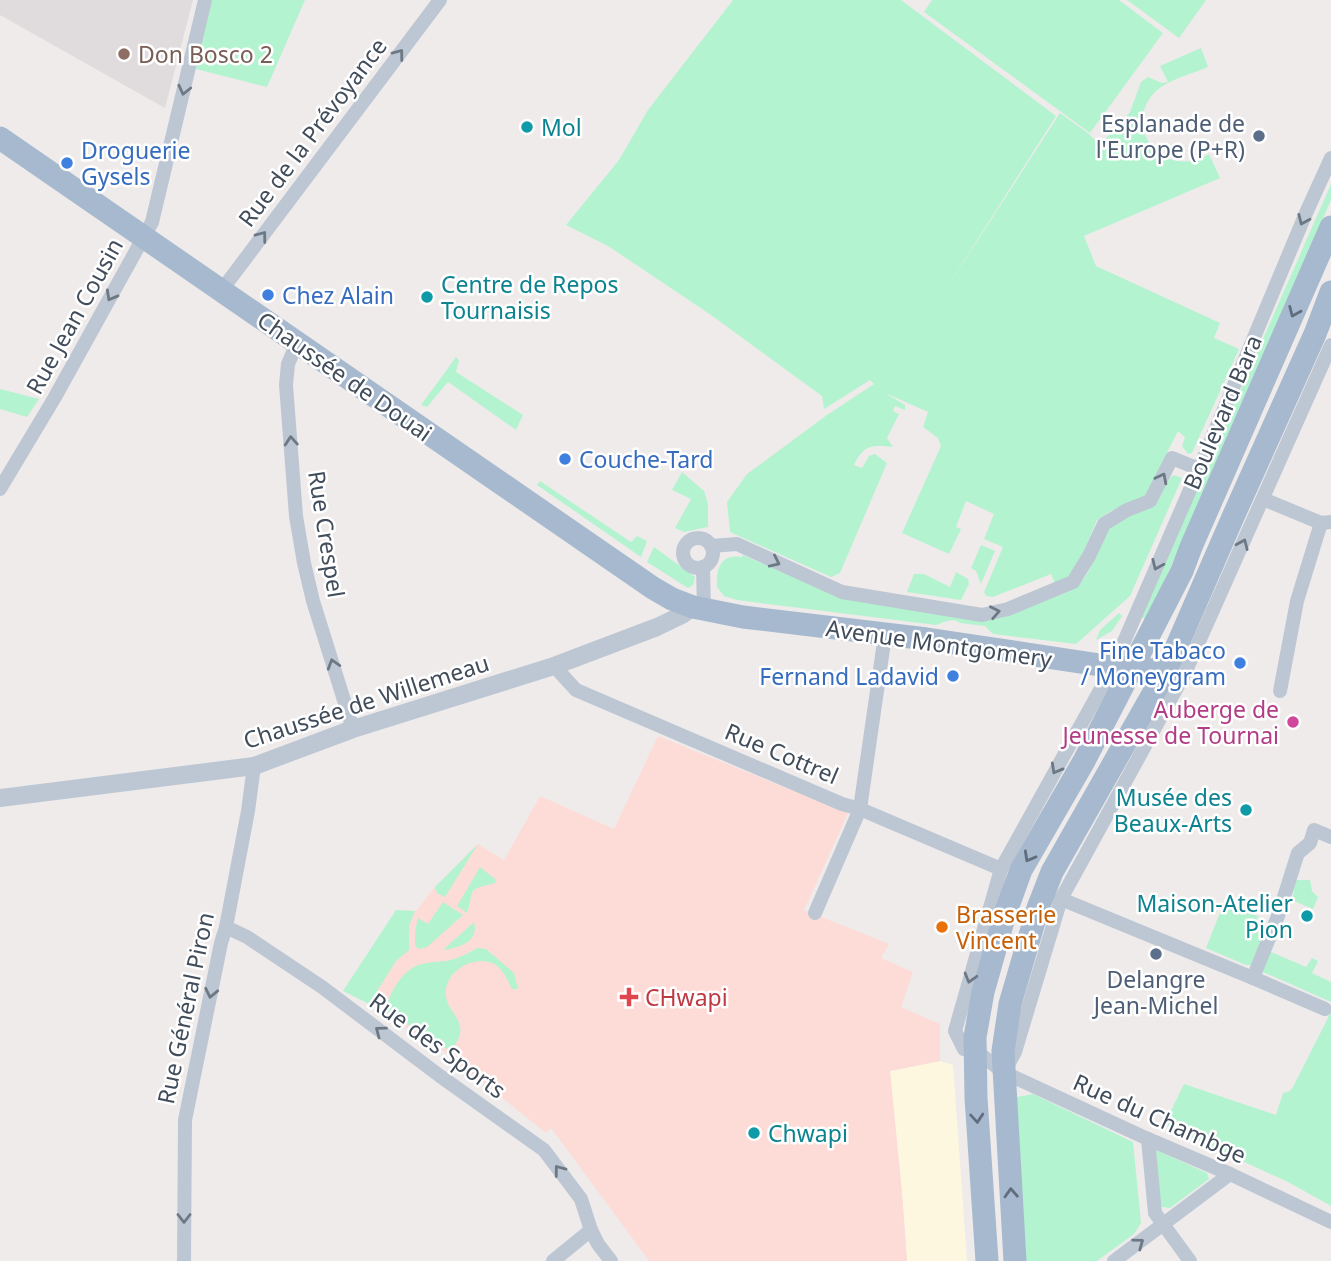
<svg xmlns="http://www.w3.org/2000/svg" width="1331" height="1261" font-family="'Noto Sans',sans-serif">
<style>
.commercial{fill:#fdf7e0}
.education{fill:#e0dcdd}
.medical{fill:#fddcd7}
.green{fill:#b3f3d0}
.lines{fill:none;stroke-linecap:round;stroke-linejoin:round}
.minor{stroke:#bdc7d3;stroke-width:14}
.tertiary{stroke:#bdc7d3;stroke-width:18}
.primary{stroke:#a7b9ce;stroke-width:23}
.oneway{stroke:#6d7885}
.oneway2{stroke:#606d7e}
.education-dot{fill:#8d6e63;stroke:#fff;stroke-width:2.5}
.culture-dot{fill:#0f9aa8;stroke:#fff;stroke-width:2.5}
.service-dot{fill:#5c6f8a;stroke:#fff;stroke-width:2.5}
.shop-dot{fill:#3f7fe0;stroke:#fff;stroke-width:2.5}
.hotel-dot{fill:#d1479c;stroke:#fff;stroke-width:2.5}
.food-dot{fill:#e8710a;stroke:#fff;stroke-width:2.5}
.health-dot{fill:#e0444e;stroke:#fff;stroke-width:2.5}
.labels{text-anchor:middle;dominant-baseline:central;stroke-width:5;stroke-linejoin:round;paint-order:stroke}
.education-label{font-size:23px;fill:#785e54;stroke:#fff;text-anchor:start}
.service-label{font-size:23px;fill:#4e5e75;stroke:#fff;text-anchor:end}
.culture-label{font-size:23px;fill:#0d838f;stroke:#fff;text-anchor:start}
.street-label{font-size:23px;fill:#424d5b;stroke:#fff}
.shop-label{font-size:23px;fill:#366cbe;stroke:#fff;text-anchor:start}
.hotel-label{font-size:23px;fill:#b23c85;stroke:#fff;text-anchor:end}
.food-label{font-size:23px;fill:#c56008;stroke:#fff;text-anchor:start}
.health-label{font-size:23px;fill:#be3a42;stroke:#fff;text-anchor:start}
</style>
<rect width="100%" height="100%" fill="#efebeb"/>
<!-- commercial -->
<path class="commercial" d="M940 1061 953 1065 967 1261H907L902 1193 890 1071Z"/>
<!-- education -->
<path class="education" d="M0 0H193L165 108 0 15Z"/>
<!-- medical -->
<path class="medical" d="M658 736 848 813 804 910 889 944 881 958 913 972 901 1007 940 1024V1061L890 1071 902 1193 907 1261H649L551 1128 546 1133 443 1051 367 1003 396 910 416 911 433 889 478 844 504 860 540 796 614 829Z"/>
<!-- green -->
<g class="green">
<path d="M211 0H305L267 87 192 68Z"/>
<path d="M733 0H901L1056 116 941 297 1060 113 1089 134 1100 145 1130 112 1141 82 1148 77 1162 83 1168 82 1160 66 1201 48 1208 67C1192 74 1166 80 1154 93 1122 128 1163 181 1209 154L1220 178 1084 236 1096 266 1220 323 1214 338 1239 349 1192 453 1188 454 1182 446 1185 437 1178 431 1145 496 1109 512 1097 520 1083 553 1069 577 1055 584 1051 574 993 597 986 596 984 592 1003 547 984 539 994 514 966 501 956 527 961 529 949 554 902 533 941 446 938 438 923 427 928 412 885 393 905 405V410L895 406 893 411 899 414 887 438 893 447C872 445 864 444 854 465L862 468 869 456 875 454 887 463 840 573 831 577 730 532 727 502 747 474 827 415 874 384 870 380 824 409 822 396 711 315 608 246 566 225 619 160 648 110Z"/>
<path d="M932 0H1119L1163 33 1090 133 924 12Z"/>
<path d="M1127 0H1206L1179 38Z"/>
<path d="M1331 184V200L1229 436 1147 620 1141 617Z"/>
<path d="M456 357 459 360 456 372 523 415 516 430 448 382 427 407 421 405Z"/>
<path d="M0 389 39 399 27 417 0 409Z"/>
<path d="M682 472 704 491 708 504V527L684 532 675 528 691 499 672 490Z"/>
<path d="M1174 475 1182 478 1130 596 1076 644 993 634 985 626 960 623 955 620 947 621 936 625 737 600 724 596 717 587C716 569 720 553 742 557L743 555 834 595 1014 613 1070 591C1096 575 1093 548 1110 527 1118 516 1141 513 1153 505 1164 498 1163 481 1174 475Z"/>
<path d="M540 481 631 542 637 536 647 541 641 557 537 485Z"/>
<path d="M981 545 995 551 981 584 976 571 971 568Z"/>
<path d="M654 547 695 577 693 585 688 588 647 562Z"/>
<path d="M956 572 968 579 969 584 961 600 907 592 914 574H924L950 587Z"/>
<path d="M1119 613 1122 616 1112 631 1096 640 1100 630Z"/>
<path d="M478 844 445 897 437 893 435 887Z"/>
<path d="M480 867 496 880 495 883C466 890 475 888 467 913L457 906Z"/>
<path d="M1295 880H1310L1312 891 1318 897 1313 909 1289 899 1293 896Z"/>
<path d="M443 902 463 915 427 947 420 949 416 947C414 937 415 929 418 918L428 924Z"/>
<path d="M1223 905H1231L1258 916 1255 924 1266 928 1251 965H1246L1206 948Z"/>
<path d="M396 910 415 911 409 926V950L396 961 369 1004 343 991Z"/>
<path d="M474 922C479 942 461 946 446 950L444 949Z"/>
<path d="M477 948 486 949 514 973 518 989H512C507 979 503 968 492 963 470 954 439 976 447 1001 450 1010 458 1017 460 1026 462 1036 456 1044 450 1051L384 1010C390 995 398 977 412 968 422 962 435 962 446 961 457 959 467 954 477 948Z"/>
<path d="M1269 951 1306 967 1312 958 1318 961 1312 973 1331 982V1002L1263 972Z"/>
<path d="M1331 1008V1206L1288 1182 1164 1125 1184 1084 1276 1115 1283 1093 1290 1091 1293 1087 1328 1018Z"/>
<path d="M1033 1094 1133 1142 1141 1223 1134 1234 1097 1261H1021L1011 1106 1017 1097Z"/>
<path d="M1156 1150 1207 1173 1209 1179 1170 1208 1162 1207 1159 1204Z"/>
</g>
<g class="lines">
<!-- minor -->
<g class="minor">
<path d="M1331 158 1306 213 1199 469 1113 667 1001 869 955 1031 964 1049 975 1050 1003 1072 1148 1139 1230 1174 1331 1222"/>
<path d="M221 291 440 0"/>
<path d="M297 343 288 364 286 385 296 516 304 563 313 601 353 729"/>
<path d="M0 489 55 397 152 222 205 0"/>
<path d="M1263 499 1321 523 1331 522"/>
<circle cx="698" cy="553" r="15"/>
<path d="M711 546 737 544 842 592 982 615 1008 609 1073 582 1089 556 1104 524 1127 510 1150 501 1172 458 1199 469"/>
<path d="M703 567 704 610"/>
<path d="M554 666 576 690 842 804 860 809 1001 869"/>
<path d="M1280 691 1297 601 1321 523"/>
<path d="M1061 899 1253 978 1325 1009"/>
<path d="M815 913 860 809 885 635"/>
<path d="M226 927 247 937 322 987 440 1076 544 1150 581 1199 591 1230 598 1244 611 1261"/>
<path d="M1253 978 1278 916 1296 859 1298 853 1310 843 1314 830 1331 837"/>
<path d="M1006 1068 1015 1052 1061 899 1185 673 1331 345"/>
<path d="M1148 1139 1155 1213 1190 1261"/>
<path d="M184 1261 185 1120 221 943 226 927 248 811 254 766"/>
<path d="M553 1261 591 1230"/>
<path d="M1114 1261 1230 1174"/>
</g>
<!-- tertiary -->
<path class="tertiary" d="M0 798 254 766 353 729 554 666 657 627 682 615 693 607"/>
<!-- primary -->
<g class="primary">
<path d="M0 138 653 588 672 599 693 607 743 617 927 639 1113 667 1166 671"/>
<path d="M987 1261 976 1098 975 1037 983 992 1005 914 1021 870 1084 761 1182 571 1191 547 1331 227"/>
<path d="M1015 1261 1003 1051 1010 1004 1038 908 1052 872 1166 671 1233 517 1315 334 1331 292"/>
</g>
</g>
<!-- one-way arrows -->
<defs><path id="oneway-chevron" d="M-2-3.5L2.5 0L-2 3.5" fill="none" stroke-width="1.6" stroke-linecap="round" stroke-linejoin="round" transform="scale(1.75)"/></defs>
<g class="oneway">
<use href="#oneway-chevron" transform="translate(399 54) rotate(-53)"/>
<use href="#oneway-chevron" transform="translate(184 90) rotate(103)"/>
<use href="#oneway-chevron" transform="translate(1303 220) rotate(114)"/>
<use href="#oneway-chevron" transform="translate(262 236) rotate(-53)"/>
<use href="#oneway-chevron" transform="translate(111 296) rotate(119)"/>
<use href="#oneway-chevron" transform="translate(291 441) rotate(-94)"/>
<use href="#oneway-chevron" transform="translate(1162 478) rotate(-63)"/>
<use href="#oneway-chevron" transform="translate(1243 544) rotate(-66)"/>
<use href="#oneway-chevron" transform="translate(775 562) rotate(25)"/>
<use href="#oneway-chevron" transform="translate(1157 565) rotate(114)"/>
<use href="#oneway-chevron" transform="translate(995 612) rotate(-11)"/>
<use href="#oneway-chevron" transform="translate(333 664) rotate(-107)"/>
<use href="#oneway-chevron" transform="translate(1056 769) rotate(119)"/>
<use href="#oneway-chevron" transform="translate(970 978) rotate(106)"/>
<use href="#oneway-chevron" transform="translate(211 993) rotate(102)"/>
<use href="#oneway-chevron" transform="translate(380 1031) rotate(-143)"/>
<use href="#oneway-chevron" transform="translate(559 1170) rotate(-127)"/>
<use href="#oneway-chevron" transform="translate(184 1218) rotate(90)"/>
<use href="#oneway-chevron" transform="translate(1139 1243) rotate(-36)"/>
</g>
<g class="oneway2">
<use href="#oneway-chevron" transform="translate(1294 312) rotate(113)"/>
<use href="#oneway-chevron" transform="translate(1029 857) rotate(119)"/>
<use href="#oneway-chevron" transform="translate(977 1118) rotate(86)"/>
<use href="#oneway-chevron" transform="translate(1011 1193) rotate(-93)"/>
</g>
<!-- markers -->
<circle class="education-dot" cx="124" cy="54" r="7"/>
<g class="culture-dot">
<circle cx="527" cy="127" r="7"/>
<circle cx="427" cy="297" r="7"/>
<circle cx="1246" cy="810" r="7"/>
<circle cx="1307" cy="916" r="7"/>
<circle cx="754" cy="1133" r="7"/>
</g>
<g class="service-dot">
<circle cx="1259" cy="136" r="7"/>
<circle cx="1156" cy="954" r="7"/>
</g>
<g class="shop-dot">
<circle cx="67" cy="163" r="7"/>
<circle cx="268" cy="295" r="7"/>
<circle cx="565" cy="459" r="7"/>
<circle cx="1240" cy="663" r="7"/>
<circle cx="953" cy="676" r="7"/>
</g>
<circle class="hotel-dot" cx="1293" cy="722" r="7"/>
<circle class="food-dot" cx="942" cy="927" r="7"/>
<path class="health-dot" d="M625.5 986.5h7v7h7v7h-7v7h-7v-7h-7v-7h7z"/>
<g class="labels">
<!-- education labels -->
<g class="education-label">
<text x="138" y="54">Don Bosco 2</text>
</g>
<!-- service labels -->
<g class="service-label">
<text x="1245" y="123">Esplanade de<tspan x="1245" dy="26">l'Europe (P+R)</tspan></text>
<text x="1156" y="979" text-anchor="middle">Delangre<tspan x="1156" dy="26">Jean-Michel</tspan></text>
</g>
<!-- culture labels -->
<g class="culture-label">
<text x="541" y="127">Mol</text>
<text x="441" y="284">Centre de Repos<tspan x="441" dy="26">Tournaisis</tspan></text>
<text x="1232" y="797" text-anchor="end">Musée des<tspan x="1232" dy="26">Beaux-Arts</tspan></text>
<text x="1293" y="903" text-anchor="end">Maison-Atelier<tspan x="1293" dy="26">Pion</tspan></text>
<text x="768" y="1133">Chwapi</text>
</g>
<!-- street labels -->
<g class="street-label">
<text transform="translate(312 132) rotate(-53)">Rue de la Prévoyance</text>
<text transform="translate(74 316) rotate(-61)">Rue Jean Cousin</text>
<text transform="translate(345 376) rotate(35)">Chaussée de Douai</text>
<text transform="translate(1222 412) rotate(-67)">Boulevard Bara</text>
<text transform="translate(327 534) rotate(81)">Rue Crespel</text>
<text transform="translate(939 643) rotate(8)">Avenue Montgomery</text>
<text transform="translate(366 701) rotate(-18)">Chaussée de Willemeau</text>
<text transform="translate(782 753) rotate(23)">Rue Cottrel</text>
<text transform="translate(185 1008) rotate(-78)">Rue Général Piron</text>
<text transform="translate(438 1045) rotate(36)">Rue des Sports</text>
<text transform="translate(1160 1118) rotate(24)">Rue du Chambge</text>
</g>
<!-- shop labels -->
<g class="shop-label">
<text x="81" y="150">Droguerie<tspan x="81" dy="26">Gysels</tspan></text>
<text x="282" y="295">Chez Alain</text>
<text x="579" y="459">Couche-Tard</text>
<text x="1226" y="650" text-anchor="end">Fine Tabaco<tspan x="1226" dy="26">/ Moneygram</tspan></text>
<text x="939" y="676" text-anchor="end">Fernand Ladavid</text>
</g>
<!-- hotel labels -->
<g class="hotel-label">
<text x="1279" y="709">Auberge de<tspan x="1279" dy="26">Jeunesse de Tournai</tspan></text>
</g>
<!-- food labels -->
<g class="food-label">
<text x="956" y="914">Brasserie<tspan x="956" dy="26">Vincent</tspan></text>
</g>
<!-- health labels -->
<g class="health-label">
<text x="645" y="997">CHwapi</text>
</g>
</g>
</svg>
